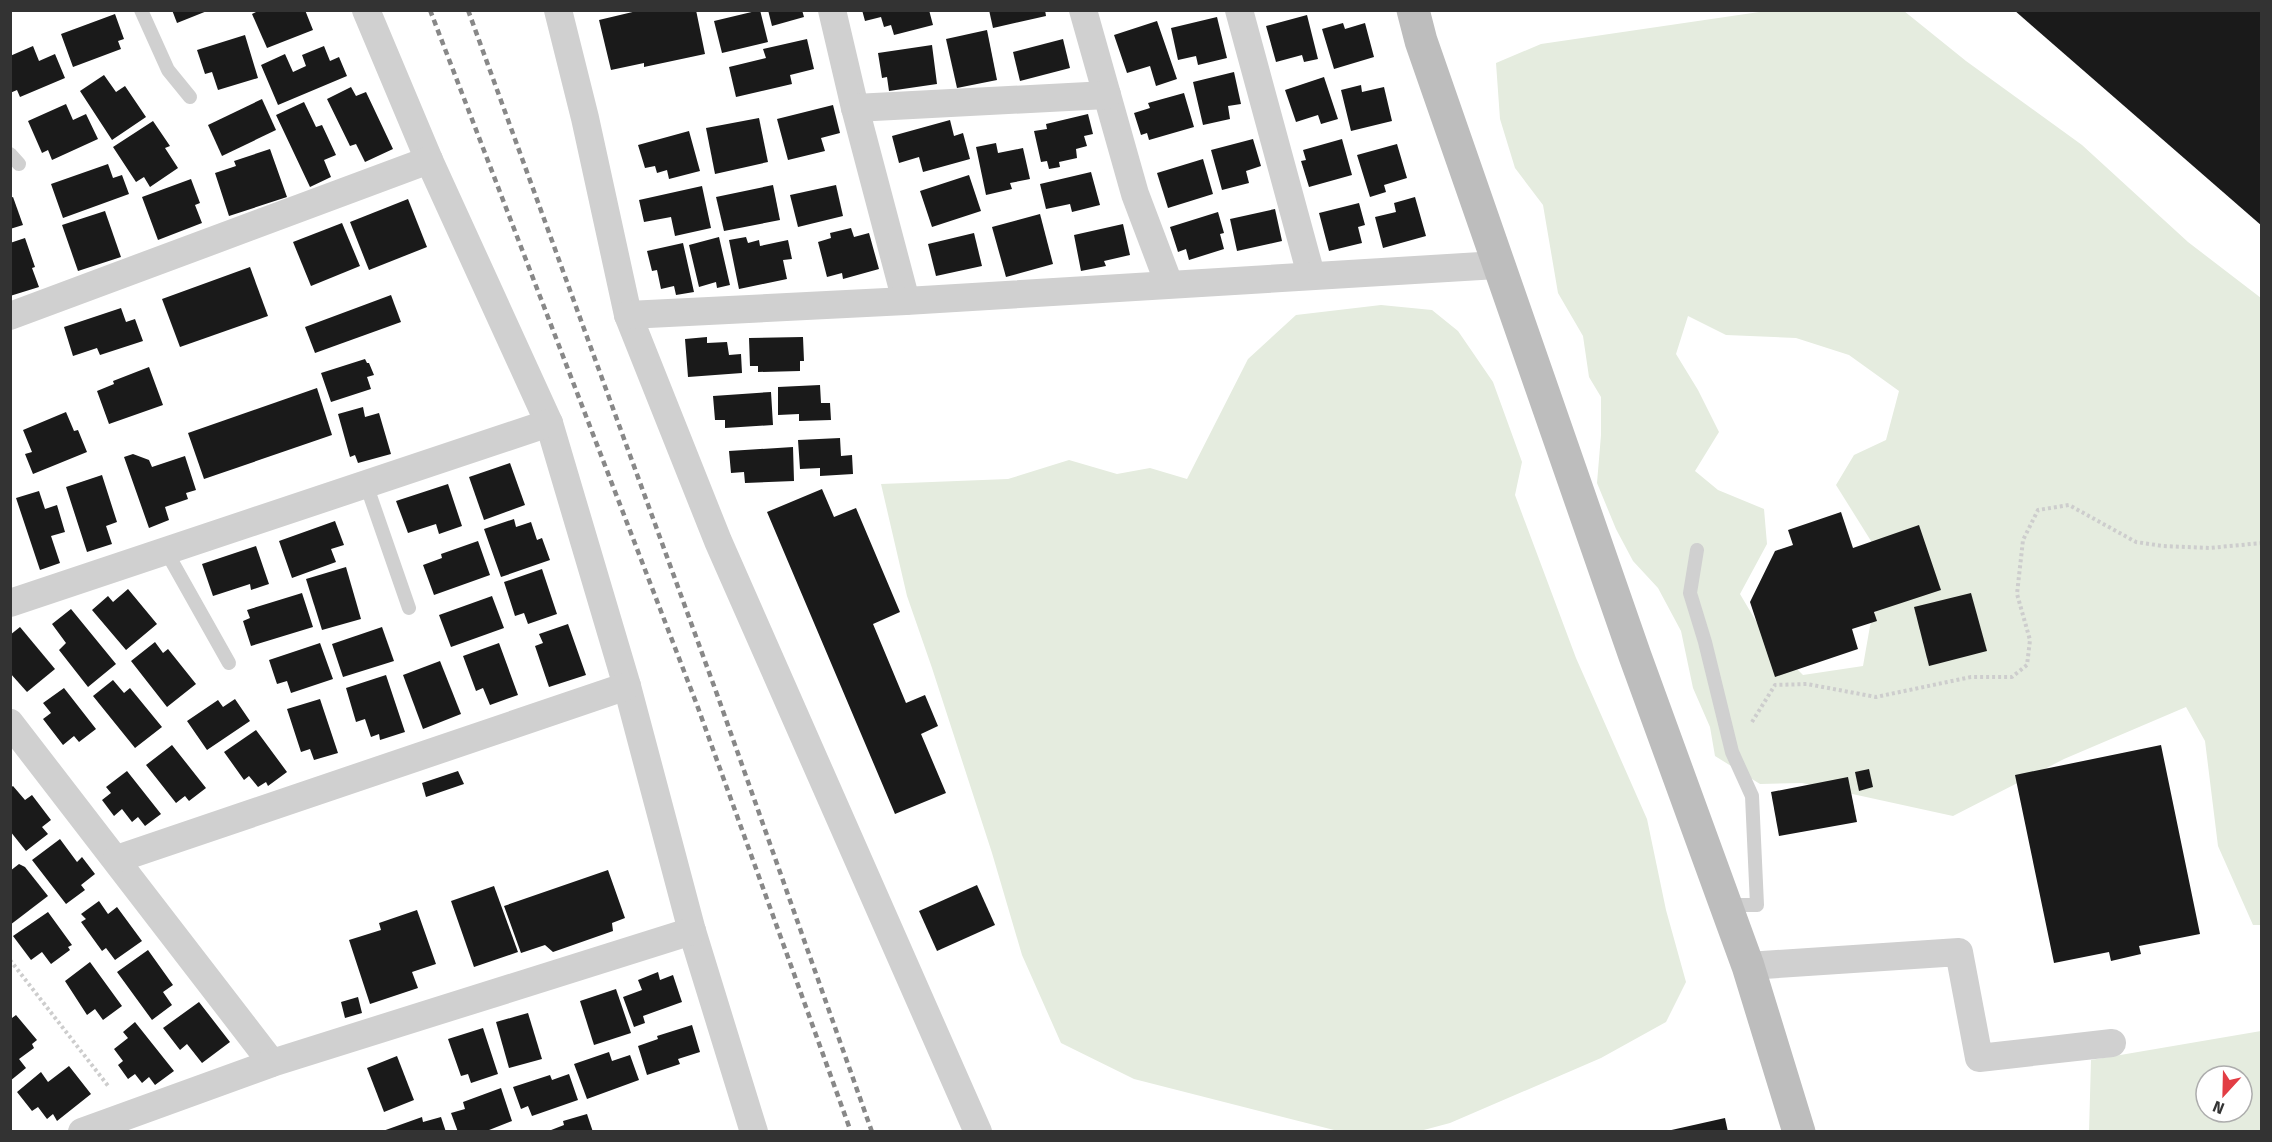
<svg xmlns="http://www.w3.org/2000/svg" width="2272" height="1142" font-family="'Fira Sans',sans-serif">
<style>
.green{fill:#e5ecdf;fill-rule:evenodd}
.building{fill:#1a1a1a}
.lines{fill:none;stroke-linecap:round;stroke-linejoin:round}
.path{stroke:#cdcdcd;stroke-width:4;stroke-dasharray:3 3;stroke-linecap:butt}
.lane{stroke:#d0d0d0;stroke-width:14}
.street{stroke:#d0d0d0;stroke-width:28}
.secondary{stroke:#bdbdbd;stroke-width:33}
.rail{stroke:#888;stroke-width:4.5;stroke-dasharray:6 4.5;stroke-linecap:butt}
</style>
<rect width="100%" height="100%" fill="#fff"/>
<!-- green -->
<g class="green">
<path d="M1766 11H1904L1966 61 2082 145 2188 242 2261 298V925H2253L2218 846 2205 741 2186 707 2064 759 1953 816 1802 783 1760 784 1715 756 1710 727 1693 688 1681 631 1658 588 1633 561 1616 529 1597 483 1601 435V397L1589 377 1583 336 1558 293 1543 205 1515 168 1500 119 1496 63 1541 44ZM1688 316 1726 335 1796 338 1849 355 1899 391 1886 440 1854 455 1836 485 1871 541 1881 598 1870 626 1863 666 1803 675 1766 638 1740 594 1767 544 1764 509 1718 490 1695 471 1719 432 1698 390 1676 354Z"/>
<path d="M1381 305 1432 310 1458 331 1493 382 1522 462 1515 495 1576 658 1647 819 1666 910 1686 982 1666 1022 1601 1058 1450 1123 1420 1131H1338L1134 1079 1061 1043 1022 955 992 853 932 668 907 596 881 484 1008 479 1069 460 1117 474 1150 468 1187 479 1248 359 1296 315Z"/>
<path d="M2261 1031V1131L2089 1132 2091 1060ZM2206 1076H2242V1112H2206Z"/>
</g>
<!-- building -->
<g class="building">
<path d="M172 10H207V11L177 23Z"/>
<path d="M260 10H305L313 30 267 48 252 14Z"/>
<path d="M641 10H696L705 54 644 67V63L611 70 599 20Z"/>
<path d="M760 10 768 42 722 53 714 21Z"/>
<path d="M768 10H802L804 17 772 26Z"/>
<path d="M862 10H929L933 25 894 35 891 25 884 27 881 17 865 21Z"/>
<path d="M989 10H1045L1046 16 993 28Z"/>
<path d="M2014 10H2262V226Z"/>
<path d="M115 14 124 39 118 41 121 49 73 67 61 34Z"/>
<path d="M1307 15 1318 59 1304 62 1302 55 1276 62 1266 26Z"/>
<path d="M1217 17 1227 58 1198 65 1196 56 1178 60 1171 28Z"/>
<path d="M1157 21 1177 79 1156 86 1150 66 1127 73 1114 35Z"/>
<path d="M1343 23 1345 29 1365 23 1374 57 1334 69 1322 29Z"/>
<path d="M987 30 997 80 957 88 946 39Z"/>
<path d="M245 35 258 78 218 90 212 72 205 74 197 50Z"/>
<path d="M807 39 814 69 790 75 792 84 736 97 729 67 766 58 763 49Z"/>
<path d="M1063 39 1070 68 1020 81 1013 52Z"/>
<path d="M932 45 937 84 889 91 887 77 882 78 878 53Z"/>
<path d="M33 46 39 61 55 54 65 78 20 97 17 90 10 93V56Z"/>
<path d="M324 46 330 61 339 57 347 76 278 105 261 65 285 54 293 72 306 66 302 55Z"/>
<path d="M1234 72 1241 104 1228 106 1230 119 1203 125 1193 82Z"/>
<path d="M104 75 116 92 125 86 146 117 112 140 80 91Z"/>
<path d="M1324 77 1338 119 1321 124 1318 115 1296 122 1285 90Z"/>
<path d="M1361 85 1362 92 1384 87 1392 121 1351 131 1341 90Z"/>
<path d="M351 87 356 96 366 92 393 149 365 162 356 144 350 146 327 99Z"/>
<path d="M1184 93 1194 127 1149 140 1147 133 1141 135 1134 113 1150 108 1148 103Z"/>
<path d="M262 99 276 130 222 156 208 125Z"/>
<path d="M304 102 316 127 322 125 336 155 324 160 331 177 310 187 276 115Z"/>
<path d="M66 104 73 120 86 114 98 139 52 160 48 150 42 153 28 121Z"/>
<path d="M833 105 840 133 821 138 825 151 788 160 777 119Z"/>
<path d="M1088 114 1093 134 1084 136 1087 146 1076 149 1077 158 1059 162 1060 167 1049 169 1047 161 1041 162 1034 131 1047 129 1046 124Z"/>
<path d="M759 118 768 162 715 174 706 128Z"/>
<path d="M950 120 954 136 963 133 970 159 923 172 919 157 899 163 892 136Z"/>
<path d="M153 121 170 146 165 148 178 168 150 187 144 177 136 182 113 147Z"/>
<path d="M689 131 700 171 669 179 667 170 657 173 655 166 645 168 638 145Z"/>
<path d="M1253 139 1261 166 1246 171 1249 183 1222 190 1211 150Z"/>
<path d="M1342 139 1352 175 1309 187 1301 161 1306 160 1303 150Z"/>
<path d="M996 143 998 153 1023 148 1030 179 1010 183 1012 189 986 195 976 147Z"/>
<path d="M1397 144 1407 178 1384 185 1386 192 1370 197 1357 155Z"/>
<path d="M270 149 287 197 229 216 215 173 236 166 234 161Z"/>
<path d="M1203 159 1213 194 1168 208 1157 173Z"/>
<path d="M108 164 113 178 122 175 129 194 63 218 51 184Z"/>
<path d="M1091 172 1100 205 1072 212 1070 204 1046 209 1040 184Z"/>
<path d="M969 175 981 211 932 227 920 191Z"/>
<path d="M191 179 200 203 195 205 202 223 158 240 142 197Z"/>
<path d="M773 185 780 220 724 231 716 197Z"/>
<path d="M836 185 843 216 798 227 790 195Z"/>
<path d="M702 186 711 228 675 236 671 217 644 222 639 200Z"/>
<path d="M13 197 23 225 10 229V198Z"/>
<path d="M1415 197 1426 236 1383 248 1375 217 1396 212 1394 203Z"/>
<path d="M408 199 427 247 369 270 350 222Z"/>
<path d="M1359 203 1365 225 1358 227 1362 243 1329 251 1319 213Z"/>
<path d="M1275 209 1282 241 1237 251 1230 219Z"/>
<path d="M105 211 121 257 78 271 62 225Z"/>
<path d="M1218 212 1224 233 1220 234 1224 249 1189 260 1186 249 1178 252 1170 227Z"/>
<path d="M1040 214 1053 264 1006 277 992 227Z"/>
<path d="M342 223 360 266 311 286 293 242Z"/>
<path d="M1123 224 1130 255 1104 261 1106 266 1081 271 1074 235Z"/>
<path d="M851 228 854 237 869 233 879 269 843 279 842 273 827 277 818 242 831 238 830 233Z"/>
<path d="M974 233 982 266 936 276 928 244Z"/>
<path d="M719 237 730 285 717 288 716 282 699 287 689 245Z"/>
<path d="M746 237 748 243 759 240 760 246 788 240 792 259 783 260 787 279 739 289 729 240Z"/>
<path d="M25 238 35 267 32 268 39 287 10 296V243Z"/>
<path d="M683 243 694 292 676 295 674 286 661 289 657 270 652 271 647 251Z"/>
<path d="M250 267 268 316 180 347 162 299Z"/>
<path d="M391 295 401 322 315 353 305 327Z"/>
<path d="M121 308 126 322 135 319 143 341 100 355 97 348 73 356 64 327Z"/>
<path d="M707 337V343L727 342 729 355 741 354 742 373 688 377 685 339Z"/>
<path d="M803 337 804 361H800V371L758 372V366H750L749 338Z"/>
<path d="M365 359 367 363H369L374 375 367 377 371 389 331 402 321 373Z"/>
<path d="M149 367 163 405 109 424 97 391 114 384 113 381Z"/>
<path d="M820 385 821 403H830L831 420 799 421V414L778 415V387Z"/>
<path d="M317 388 332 435 204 479 188 433Z"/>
<path d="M771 392 773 425 725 428V420H715L713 396Z"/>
<path d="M363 407 365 417 379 413 391 454 358 463 355 455 350 457 338 414Z"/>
<path d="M66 412 74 431 78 430 87 452 33 474 25 454 32 452 23 430Z"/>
<path d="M840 438 841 456 852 455 853 474 820 476V468L800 469 798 440Z"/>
<path d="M793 447 794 481 745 483 744 472 731 473 729 451Z"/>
<path d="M133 454 149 460 152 467 185 456 196 490 186 493 188 499 165 507 169 520 149 528 124 457Z"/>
<path d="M510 463 525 505 484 520 469 477Z"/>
<path d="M102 475 117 522 106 526 112 544 87 552 66 487Z"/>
<path d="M448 484 462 526 439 534 436 524 408 533 396 501Z"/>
<path d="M822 489 834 517 856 508 900 612 873 624 906 703 925 695 938 726 921 734 946 793 895 814 767 512Z"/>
<path d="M39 491 45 509 57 505 65 532 51 536 60 563 40 570 16 498Z"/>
<path d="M1841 512 1853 548 1919 525 1941 590 1874 612 1877 621 1852 629 1858 649 1775 677 1750 602 1775 551 1793 545 1788 530Z"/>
<path d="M514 519 516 527 531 522 537 540 542 538 550 560 501 577 484 529Z"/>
<path d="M335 521 344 545 331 549 336 562 292 578 279 541Z"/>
<path d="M478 541 490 575 434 595 423 565 442 558 441 554Z"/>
<path d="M256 546 269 584 251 590 250 584 213 596 202 564Z"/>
<path d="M346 567 361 619 322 630 306 579Z"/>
<path d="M542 569 557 614 528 624 524 613 515 616 504 582Z"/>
<path d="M128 589 157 624 126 650 92 610 108 596 113 602Z"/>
<path d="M302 593 313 627 251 646 243 621 250 618 247 610Z"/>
<path d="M1971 593 1987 651 1929 666 1914 607Z"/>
<path d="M492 596 504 628 451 647 439 615Z"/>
<path d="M71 609 116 664 88 687 59 650 66 643 52 624Z"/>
<path d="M568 624 586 675 549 687 535 646 543 643 539 634Z"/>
<path d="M20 627 55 669 27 692 10 673V635Z"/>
<path d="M382 627 394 661 343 677 332 644Z"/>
<path d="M155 642 163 653 168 649 196 684 167 707 131 661Z"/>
<path d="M320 643 333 679 291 693 287 681 277 684 269 660Z"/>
<path d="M499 643 518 695 490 705 483 688 476 691 463 656Z"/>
<path d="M440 661 461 714 423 729 403 675Z"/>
<path d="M386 675 405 732 380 740 379 734 371 737 365 719 356 722 346 688Z"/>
<path d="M113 680 124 693 130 688 162 727 135 748 93 696Z"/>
<path d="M64 688 96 729 79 742 74 736 63 745 43 719 51 713 43 703Z"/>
<path d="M235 699 250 721 207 750 187 721 218 700 223 707Z"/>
<path d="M320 699 338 753 314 760 310 749 301 752 287 709Z"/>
<path d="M256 730 287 772 268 786 266 782 258 787 249 776 244 780 224 752Z"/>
<path d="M172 745 206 788 189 801 185 796 176 803 146 765Z"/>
<path d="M2161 745 2200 934 2139 946 2141 954 2111 961 2109 952 2054 963 2015 775Z"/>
<path d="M1869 769 1873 787 1859 791 1855 772Z"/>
<path d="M127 771 161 814 145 826 138 817 132 822 122 809 114 816 102 800 111 793 106 787Z"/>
<path d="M458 771 464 784 426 797 422 783Z"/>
<path d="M1848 777 1857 822 1779 836 1771 792Z"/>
<path d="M13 786 25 800 32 795 51 820 42 827 48 834 26 851 10 831V788Z"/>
<path d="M60 839 77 862 82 857 95 874 81 885 85 890 66 904 32 860Z"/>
<path d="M19 864 25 867 48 896 10 925V871Z"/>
<path d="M608 870 625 918 612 923 613 931 553 952 545 945 521 953 504 906Z"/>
<path d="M977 885 995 925 937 951 919 911Z"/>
<path d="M494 886 518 952 474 967 451 901Z"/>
<path d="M99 901 108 914 117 907 142 941 115 960 106 948 102 951 81 922 86 919 81 914Z"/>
<path d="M417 910 436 964 412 972 418 988 370 1004 349 940 381 930 379 923Z"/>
<path d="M48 912 72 945 68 947 70 950 51 964 42 952 31 960 13 936Z"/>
<path d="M148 950 173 985 163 992 172 1005 152 1020 117 972Z"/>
<path d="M90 962 122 1006 103 1020 95 1009 87 1015 65 981Z"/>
<path d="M658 972 660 980 673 975 682 1002 643 1016 645 1023 634 1027 623 997 642 990 638 980Z"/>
<path d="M616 989 631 1033 594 1045 580 1001Z"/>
<path d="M358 997 362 1013 345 1018 341 1002Z"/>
<path d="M199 1002 230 1042 202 1063 187 1044 180 1050 163 1028Z"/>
<path d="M528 1013 542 1059 509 1068 496 1022Z"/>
<path d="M16 1015 37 1040 32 1044 34 1048 19 1059 26 1068 10 1081V1016L12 1018Z"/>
<path d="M135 1022 174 1071 155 1085 149 1077 142 1083 135 1074 128 1079 118 1065 123 1061 114 1049 128 1038 123 1032Z"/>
<path d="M692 1025 700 1052 678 1059 680 1064 647 1075 638 1046 658 1039 657 1036Z"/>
<path d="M483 1028 498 1074 471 1083 468 1074 461 1076 448 1039Z"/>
<path d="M609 1052 612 1061 630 1055 639 1080 587 1099 574 1064Z"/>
<path d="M397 1056 414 1100 384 1112 367 1068Z"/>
<path d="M69 1066 91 1094 57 1121 53 1114 47 1119 38 1107 32 1111 17 1092 41 1072 48 1082Z"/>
<path d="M569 1074 578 1100 532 1116 528 1106 521 1109 513 1087 550 1075 552 1080Z"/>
<path d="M501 1088 512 1121 484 1132H458L451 1113 465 1109 463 1102Z"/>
<path d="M587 1114 593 1132H546L564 1125 563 1121Z"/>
<path d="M422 1117 423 1122 441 1117 446 1132H380Z"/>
<path d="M1725 1118 1728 1132H1667V1131Z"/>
</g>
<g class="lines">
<!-- path -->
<g class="path">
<path d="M1752 722 1775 685 1807 684 1876 697 1971 677H2012L2027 665 2030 640 2017 594 2023 540 2038 510 2069 505 2136 542 2163 546 2209 548 2262 543"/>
<path d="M10 960 109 1087"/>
</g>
<!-- lane -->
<g class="lane">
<path d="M141 10 168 70 190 97"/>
<path d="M10 154 19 164"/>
<path d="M366 484 409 608"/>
<path d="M1697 550 1690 593 1705 642 1732 752 1752 796 1757 905H1726"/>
<path d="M166 551 229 663"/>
</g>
<!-- street -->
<g class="street">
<path d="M366 10 429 160 549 423 627 686 692 931 754 1132"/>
<path d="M558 10 585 118 628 315 718 541 978 1132"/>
<path d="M832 10 855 108 906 301"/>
<path d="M1083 10 1135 194 1169 284"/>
<path d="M1239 10 1311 275"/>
<path d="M855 108 1107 95"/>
<path d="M628 315 906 301 1497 265"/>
<path d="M10 316 429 160"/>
<path d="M10 603 549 423"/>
<path d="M10 723 272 1063"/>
<path d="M117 859 627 686"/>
<path d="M1748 966 1959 952 1979 1058 2112 1043"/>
<path d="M82 1132 272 1063 692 931"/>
</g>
<!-- secondary -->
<path class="secondary" d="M1413 10 1421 41 1635 656 1748 966 1799 1132"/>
<!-- rail -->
<g class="rail">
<path d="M430 10 697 705 851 1132"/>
<path d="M468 10 718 697 872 1132"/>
</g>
</g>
<!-- border -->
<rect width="2272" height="1142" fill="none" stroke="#333333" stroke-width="24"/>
<!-- north arrow -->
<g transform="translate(2224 1094) rotate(202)"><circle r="28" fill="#ffffff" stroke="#adadad" stroke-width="1.5"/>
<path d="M0-4.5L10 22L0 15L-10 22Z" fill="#e23d44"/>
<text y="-9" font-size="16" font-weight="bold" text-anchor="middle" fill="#333333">N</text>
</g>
</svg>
